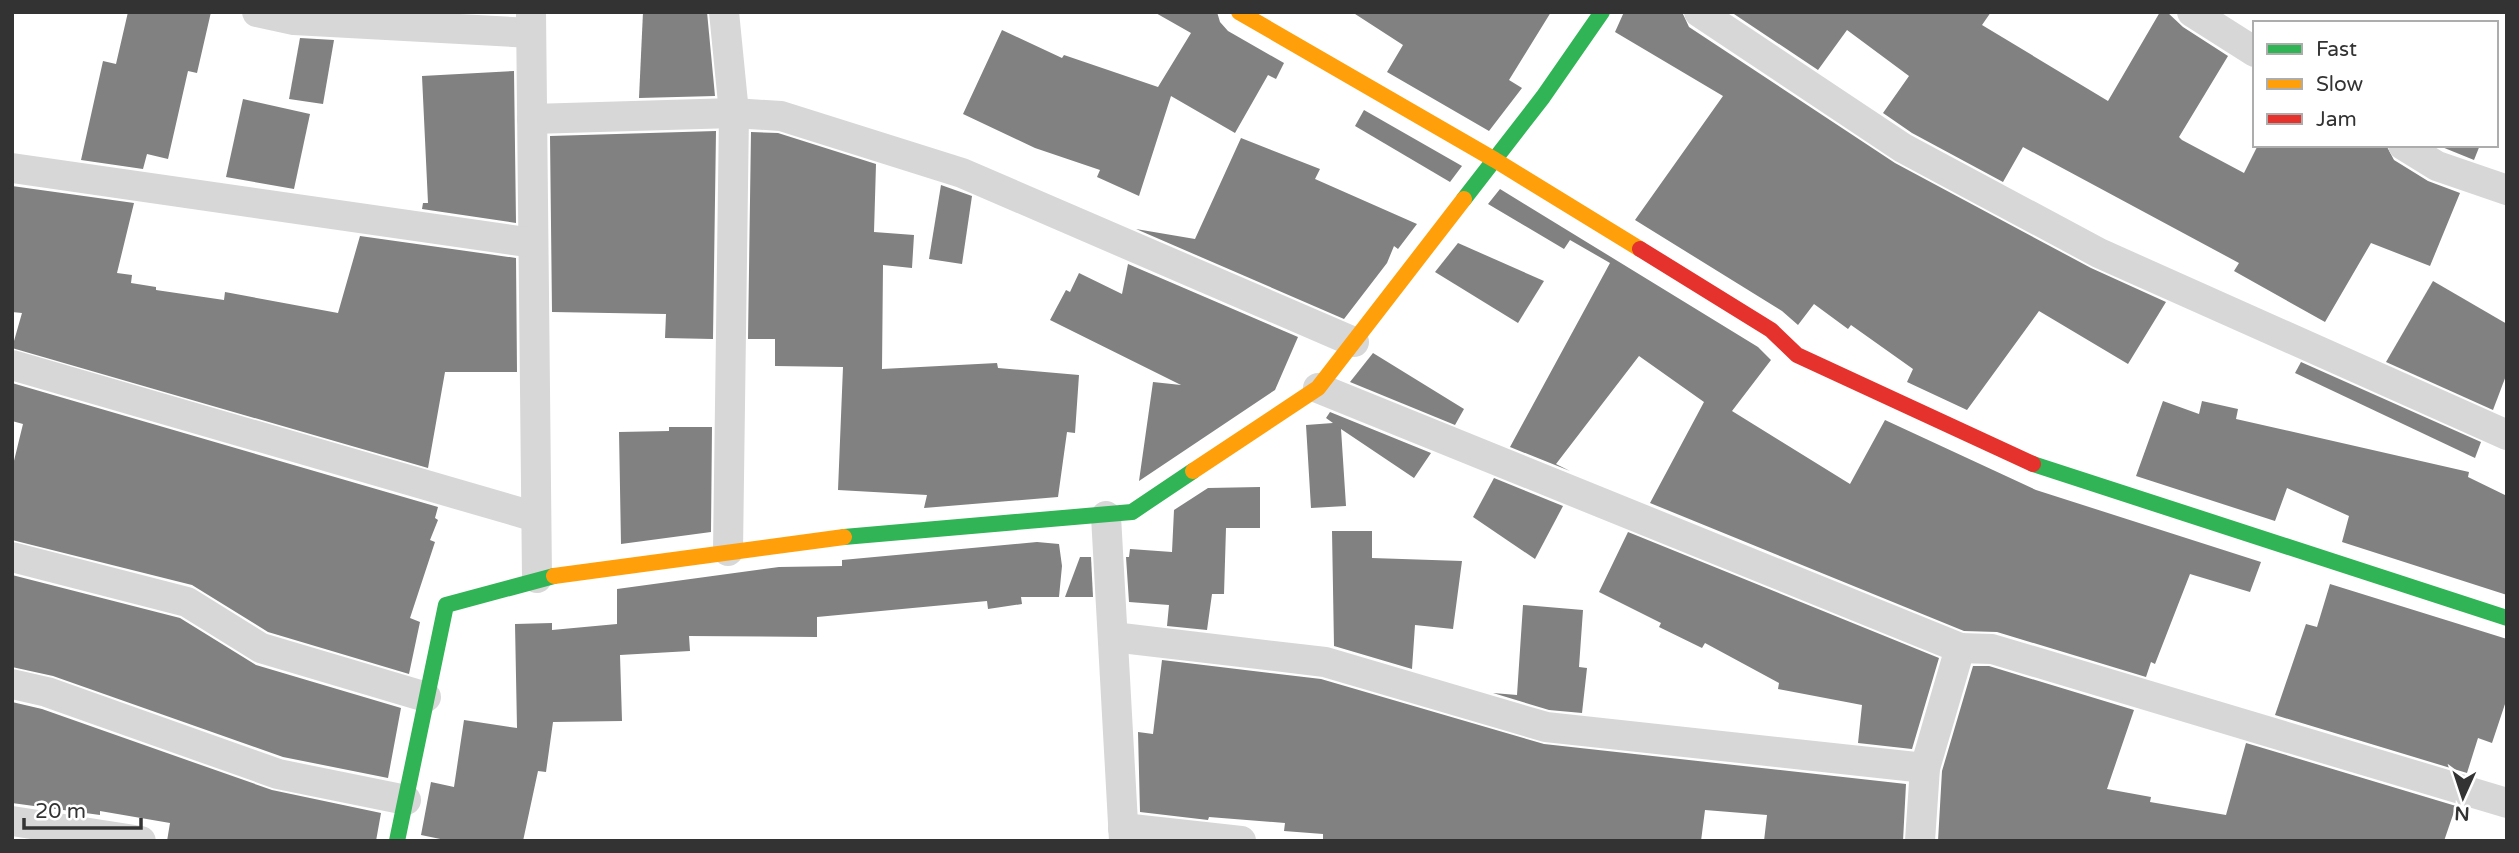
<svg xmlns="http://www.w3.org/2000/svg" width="2519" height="853" font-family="'Varela Round',sans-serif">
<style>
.building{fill:#818181}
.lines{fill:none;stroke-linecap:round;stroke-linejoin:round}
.street{stroke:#d7d7d7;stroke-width:30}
.fast{stroke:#30b455;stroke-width:16}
.slow{stroke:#ff9f0a;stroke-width:16}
.jam{stroke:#e5322d;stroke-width:16}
</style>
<rect width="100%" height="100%" fill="#fff"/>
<!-- building -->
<g class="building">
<path d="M128 12H211L197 73 188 71 168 159 147 154 143 169 81 160 103 61 116 64Z"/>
<path d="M643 12H707L715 96 639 98Z"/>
<path d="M1154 12H1217L1220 22 1228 31 1284 63 1276 79 1268 75 1235 133 1171 96 1139 196 1097 177 1100 170 1035 148 963 114 1002 30 1062 58 1064 55 1158 87 1191 33Z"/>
<path d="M1352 12H1551L1509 80 1522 88 1489 131 1387 72 1403 45Z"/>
<path d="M1624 12H1682L1689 27 1895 163 2091 268 2166 302 2128 364 2039 311 1967 410 1907 382 1913 369 1851 325 1848 329 1814 304 1798 325 1782 311 1635 220 1723 96 1615 32Z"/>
<path d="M1731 12H1991L1982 25 2108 101 2160 12H2167L2183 27 2228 56 2179 137 2182 140 2244 173 2258 145H2386L2394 160 2428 181 2460 193 2430 266 2371 243 2325 322 2234 271 2239 263 2023 147 2003 182 1912 133 1883 113 1909 76 1847 30 1818 70Z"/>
<path d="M300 38 334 40 323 104 289 99Z"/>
<path d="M514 71 516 223 422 209 423 203H428L422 76Z"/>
<path d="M243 99 310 114 294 189 226 177Z"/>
<path d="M1364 110 1462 166 1450 182 1355 126Z"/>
<path d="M716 131 713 339 665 338 666 314 552 312 550 136Z"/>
<path d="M751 132 778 133 876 164 874 232 914 235 912 268 883 265 882 369 997 363 998 368 1079 375 1075 433 1067 432 1058 497 924 508 927 495 838 490 843 367 775 366V339H748Z"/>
<path d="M1241 138 1320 169 1315 179 1417 224 1398 249 1394 246 1387 263 1344 319 1136 229 1195 239Z"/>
<path d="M2437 145H2480L2474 160Z"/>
<path d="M941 185 972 196 962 264 929 259Z"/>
<path d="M12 186 134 203 117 273 132 275 131 283 156 287V290L224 300 225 292 338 313 360 236 516 258 517 372H445L428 468 12 348 22 313 12 312Z"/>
<path d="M1500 189 1758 347 1771 360 1732 411 1850 484 1885 420 2036 490 2261 562 2250 592 2190 574 2155 664 2151 662 2146 677 1997 632 1964 631 1650 503 1704 402 1639 356 1556 464 1570 471 1510 447 1610 263 1570 240 1564 249 1488 204Z"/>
<path d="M1458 243 1544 281 1518 323 1435 272Z"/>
<path d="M1128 264 1298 337 1275 390 1139 481 1153 382 1181 385 1050 320 1066 290 1070 292 1079 273 1122 294Z"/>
<path d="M2433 281 2507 324V373L2493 410 2386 362Z"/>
<path d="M1373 353 1464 409 1455 425 1350 382Z"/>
<path d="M2301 362 2481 442 2475 458 2295 373Z"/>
<path d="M12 383 438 507 435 518 438 520 430 540 435 542 410 618 420 622 409 674 268 632 192 585 12 540V469L23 424 12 421Z"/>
<path d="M2163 401 2199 414 2202 401 2238 409 2236 419 2469 472 2468 477 2507 496V595L2342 542 2349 516 2287 488 2275 521 2136 476Z"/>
<path d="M1330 412 1431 453 1414 478 1341 429 1346 506 1311 508 1306 425 1333 423 1326 418Z"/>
<path d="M669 427H712L711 532 621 544 619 432 669 431Z"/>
<path d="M1494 478 1563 506 1535 559 1473 517Z"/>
<path d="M1260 487V528H1226L1224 594H1212L1207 630 1167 626 1169 605 1129 602 1126 557H1129L1130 549 1172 552 1174 510 1208 488Z"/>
<path d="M1332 531H1372V558L1462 561 1453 629 1415 625 1412 669 1334 646Z"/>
<path d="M1628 532 1939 658 1912 749 1858 743 1862 705 1778 689 1779 683 1705 643 1702 648 1659 627 1661 623 1599 592Z"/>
<path d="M1037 542 1059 544 1062 566 1059 597H1021L1022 604 988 609 987 601 817 617V637L689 636 690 651 620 655 622 721 553 722 546 772 538 771 523 841H450L421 835 431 782 454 787 464 720 517 728 515 624 552 623V630L617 624V589L779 567 842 566V560Z"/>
<path d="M1080 557H1091L1093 597H1065Z"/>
<path d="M12 575 180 618 256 665 401 708 388 778 283 757 53 676 12 667Z"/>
<path d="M2330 584 2507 639V698L2492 743 2478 738 2467 773 2275 715 2306 624 2317 627Z"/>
<path d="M1523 605 1583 610 1579 667 1587 668 1582 713 1549 710 1493 693 1517 695Z"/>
<path d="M1162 660 1321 679 1544 744 1906 784 1903 841H1764L1767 815 1705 810 1701 841H1323V834L1284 831 1285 823 1209 817 1208 820 1140 812 1138 732 1153 734Z"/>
<path d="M1973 666H1989L2134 710 2107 789 2151 797 2150 802 2226 815 2246 743 2456 806 2444 841H1938L1942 771Z"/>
<path d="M12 702 42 709 272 790 381 813 376 841H167L170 823 100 811V815L12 803Z"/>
</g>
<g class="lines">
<!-- street -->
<g class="street">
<path d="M257 12 294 20 531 33"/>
<path d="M531 12 537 578"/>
<path d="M724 12 734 113 728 551"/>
<path d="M1699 12 1903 148 2099 253 2507 435"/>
<path d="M2192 12 2255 52"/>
<path d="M532 119 734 113 781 116 962 173 1354 342"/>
<path d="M2403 145 2437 166 2507 190"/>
<path d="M12 168 533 243"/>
<path d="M12 365 536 517"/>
<path d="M1318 388 1960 648 1925 768 1920 841"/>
<path d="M1106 516 1124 841"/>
<path d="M12 557 187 602 261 648 426 697"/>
<path d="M1113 637 1325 662 1546 727 1925 768"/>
<path d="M1960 648 1992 649 2507 803"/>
<path d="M12 684 47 692 278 774 406 800"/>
<path d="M12 821 141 841"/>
<path d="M1123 828 1241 841"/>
</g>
<!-- fast -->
<g class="fast">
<path d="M1464 199 1543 97 1602 12"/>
<path d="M2033 464 2507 618"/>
<path d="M844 537 1132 512 1193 471"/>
<path d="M397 841 446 605 554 576"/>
</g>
<!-- slow -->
<g class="slow">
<path d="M1239 12 1495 160 1640 249"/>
<path d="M1193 471 1318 388 1464 199"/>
<path d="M554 576 844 537"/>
</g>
<!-- jam -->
<path class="jam" d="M1640 249 1771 330 1797 355 2033 464"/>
</g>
<!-- border -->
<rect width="2519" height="853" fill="none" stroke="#333333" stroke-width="28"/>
<!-- legend -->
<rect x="2253" y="21" width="245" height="126" fill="#ffffff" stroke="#adadad" stroke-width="2"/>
<rect x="2267" y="44" width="35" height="10" fill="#30b455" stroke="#adadad" stroke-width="2"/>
<text x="2316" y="56" font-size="21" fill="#333333">Fast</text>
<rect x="2267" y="79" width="35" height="10" fill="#ff9f0a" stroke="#adadad" stroke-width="2"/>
<text x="2316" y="91" font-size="21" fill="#333333">Slow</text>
<rect x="2267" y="114" width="35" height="10" fill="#e5322d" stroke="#adadad" stroke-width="2"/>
<text x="2316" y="126" font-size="21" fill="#333333">Jam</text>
<!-- north arrow -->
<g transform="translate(2463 797) rotate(183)" stroke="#ffffff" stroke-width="5" paint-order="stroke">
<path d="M0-5L12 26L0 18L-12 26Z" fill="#333333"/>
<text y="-10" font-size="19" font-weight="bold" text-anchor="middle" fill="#333333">N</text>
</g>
<!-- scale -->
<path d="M24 818v10h117v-10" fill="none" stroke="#333333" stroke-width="3.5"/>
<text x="35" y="818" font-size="21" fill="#333333" stroke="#ffffff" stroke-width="5" paint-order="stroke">20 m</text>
</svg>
